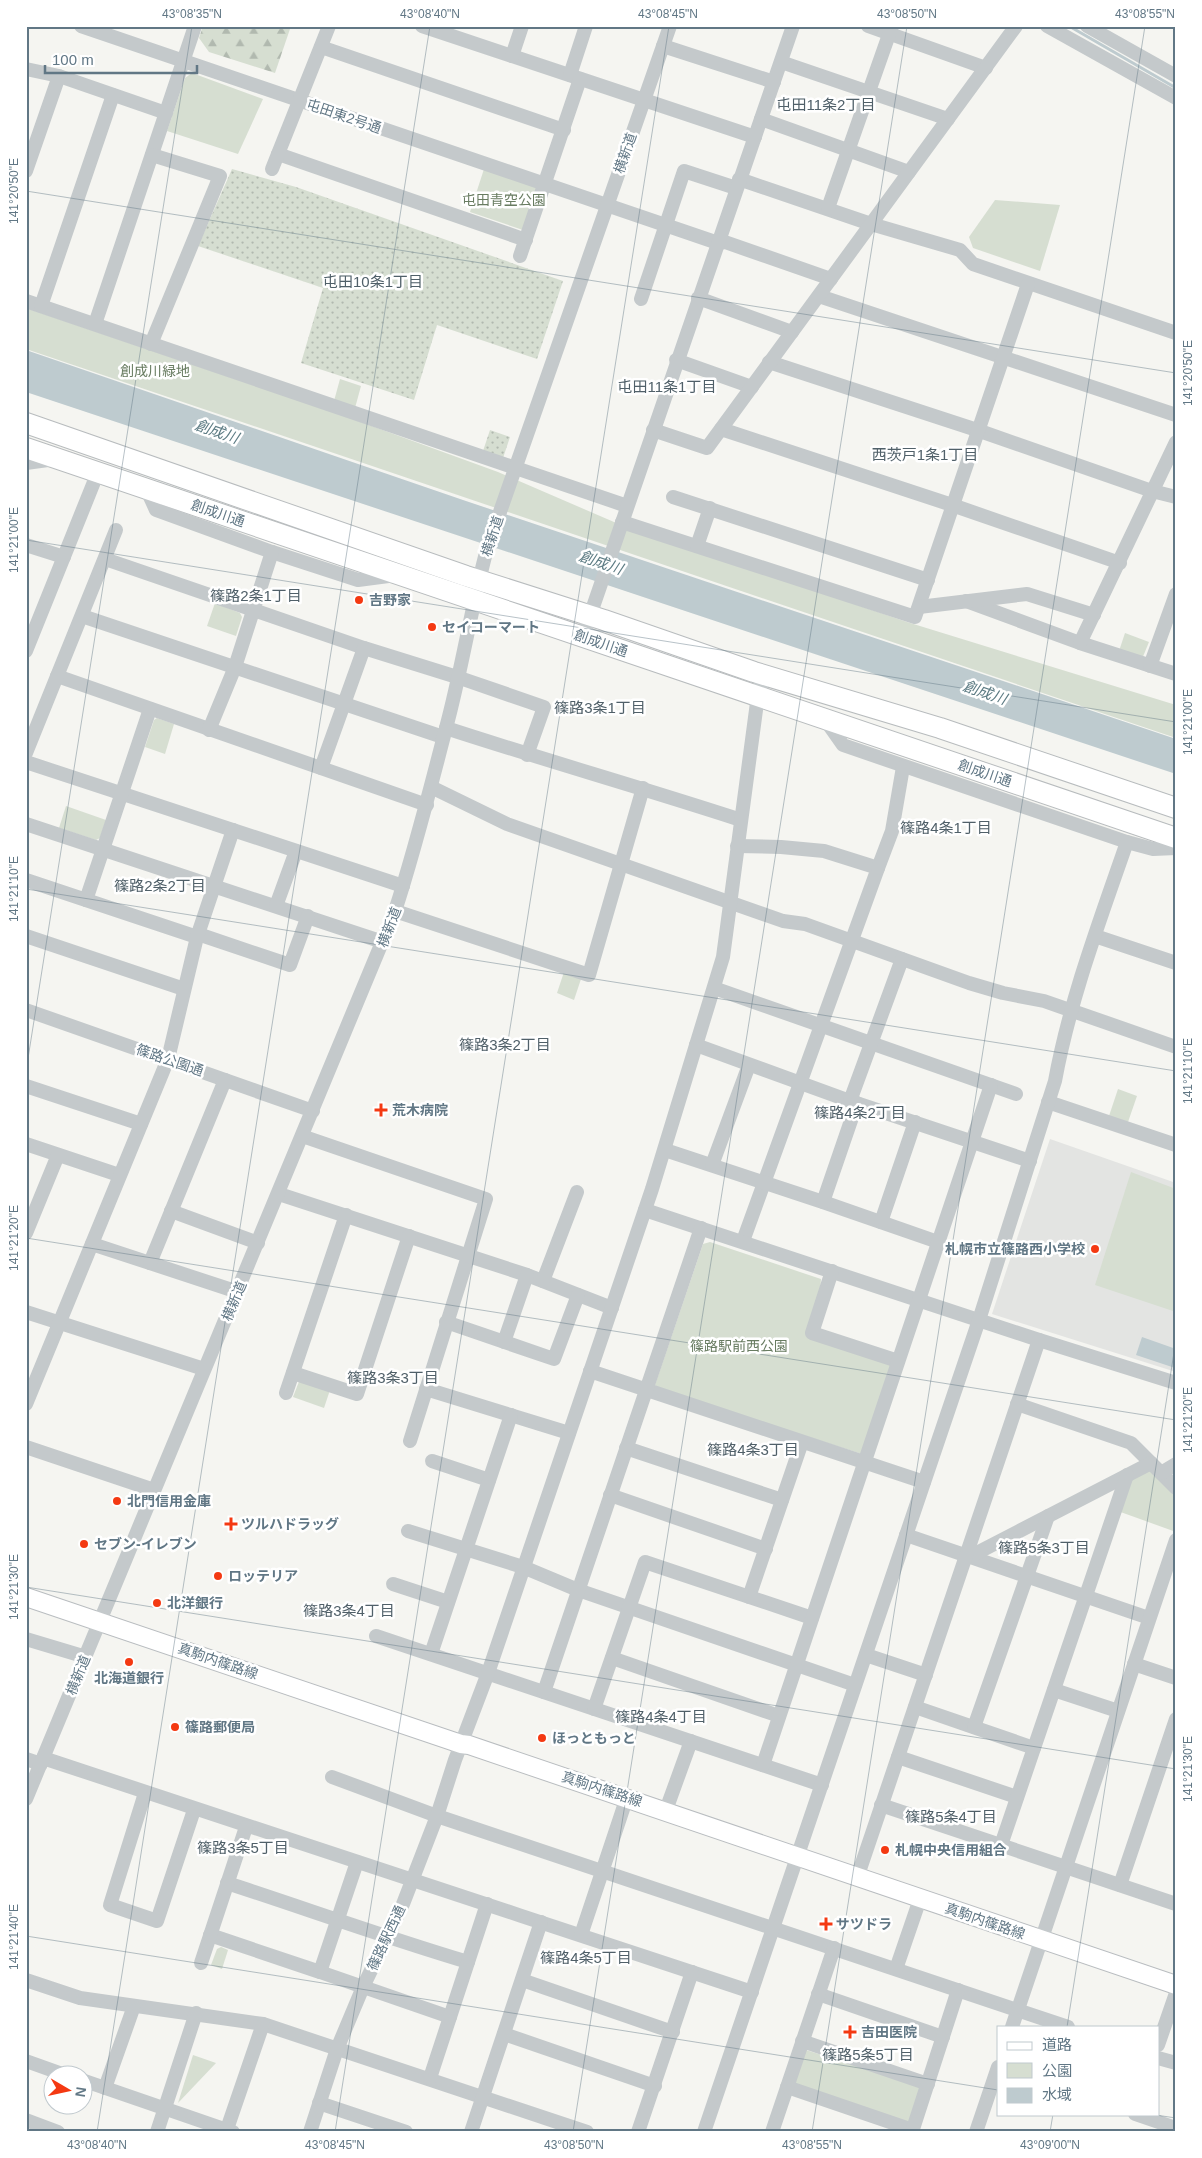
<svg xmlns="http://www.w3.org/2000/svg" width="1202" height="2158" font-family="Helvetica,'Noto Sans JP',sans-serif">
<style>
.built{fill:#e3e4e2}
.grass{fill:url(#grass-dots)}
.forest{fill:url(#forest-firs)}
.park{fill:#d6ded1}
.water{fill:#becbcf}
.lines{fill:none;stroke-linecap:round;stroke-linejoin:round}
.stream{stroke:#becbcf;stroke-width:3}
.major-casing{stroke:#b9bdc0;stroke-width:20}
.highway-casing{stroke:#b8bcbe;stroke-width:22}
.minor{stroke:#c4c9cb;stroke-width:14}
.major{stroke:#fff;stroke-width:18}
.highway{stroke:#fff;stroke-width:20}
.ticks{fill:none;stroke:#617785;stroke-width:1;stroke-opacity:0.45}
.poi-dot{fill:#f43912;stroke:#fff;stroke-width:2}
.labels{text-anchor:middle;dominant-baseline:central;stroke-width:5;stroke-linejoin:round;paint-order:stroke}
.street-label{font-size:14px;fill:#617785;stroke:#fff}
.park-label{font-size:14px;fill:#687c61;stroke:#fff}
.poi-label{font-size:14px;font-weight:bold;fill:#617785;stroke:#fff;text-anchor:start}
.neighbourhood-label{font-size:15px;fill:#506069;stroke:#fff}
.water-label{font-size:15px;font-style:italic;fill:#5c7b83;stroke:#fff}
.neatline{fill:none;stroke:#617785;stroke-width:2}
.ticks-label{font-size:12px;text-anchor:middle;fill:#617785}
</style>
<defs>
<pattern id="grass-dots" width="8" height="8" patternUnits="userSpaceOnUse" patternTransform="scale(1.25)"><rect width="8" height="8" fill="#d6ded1"/><path d="M2 2h.1M6 6h.1" fill="none" stroke="#b1b9af" stroke-width="1.8" stroke-linecap="round"/></pattern>
<pattern id="forest-firs" width="22" height="20" patternUnits="userSpaceOnUse" patternTransform="scale(1.25)"><rect width="22" height="20" fill="#d6ded1"/><path d="M5 1l3.5 6h-7zM16 11l3.5 6h-7z" fill="#b1b9af"/></pattern>
</defs>
<rect width="100%" height="100%" fill="#f5f5f1"/>
<!-- built -->
<path class="built" d="M1050 1139 1176 1183V1372L992 1314Z"/>
<!-- grass -->
<g class="grass">
<path d="M232 169 296 187 563 281 537 359 437 325 414 400 301 363 323 288 198 246Z"/>
<path d="M490 430 510 437 503 458 483 451Z"/>
</g>
<!-- forest -->
<path class="forest" d="M203 26H291L275 73 209 52 199 38Z"/>
<!-- park -->
<g class="park">
<path d="M192 73 263 99 238 154 167 131 185 78Z"/>
<path d="M484 169 538 188 523 230 470 212Z"/>
<path d="M995 200 1060 205 1040 271 973 248 969 237Z"/>
<path d="M26 308 336 413 498 472 614 522 907 622 1176 705V738L26 349Z"/>
<path d="M340 379 361 386 355 408 334 401Z"/>
<path d="M215 603 240 613 242 617 236 636 207 626Z"/>
<path d="M1125 633 1149 642 1142 659 1119 651Z"/>
<path d="M157 718 174 724 165 754 145 747 154 720Z"/>
<path d="M66 806 106 820 100 838 96 840 59 828Z"/>
<path d="M564 972 581 979 574 1000 557 993Z"/>
<path d="M1118 1089 1137 1096 1128 1122 1109 1116Z"/>
<path d="M1131 1172 1176 1189V1312L1095 1285Z"/>
<path d="M710 1242 821 1279 820 1291 806 1336 888 1362 891 1367 862 1454 657 1389 655 1385 703 1244Z"/>
<path d="M300 1379 330 1390 324 1408 293 1397Z"/>
<path d="M1151 1463 1176 1488V1532L1115 1510 1127 1475Z"/>
<path d="M221 1947 228 1950 222 1969 211 1965 217 1949Z"/>
<path d="M806 2050 920 2086 911 2121 908 2122 797 2086 795 2082Z"/>
<path d="M193 2055 216 2063 178 2103Z"/>
</g>
<!-- water -->
<g class="water">
<path d="M26 350 463 500 1176 739V774L26 392Z"/>
<path d="M1142 1337 1176 1349 1175 1368 1136 1355Z"/>
</g>
<g class="lines">
<!-- stream -->
<path class="stream" d="M1069 26 1176 88"/>
<defs>
<path id="major" d="M26 1597 461 1744 469 1745C705 1823 940 1905 1176 1985"/>
<g id="highway">
<path d="M26 423 466 576 604 620 754 672 940 728 1176 808"/>
<path d="M26 448 1176 838"/>
</g>
</defs>
<!-- major casing -->
<use href="#major" class="major-casing"/>
<!-- highway casing -->
<use href="#highway" class="highway-casing"/>
<!-- minor -->
<g class="minor">
<path d="M81 26 718 243 725 242 831 279"/>
<path d="M422 26 755 137"/>
<path d="M868 26 986 68"/>
<path d="M1047 26 1176 98"/>
<path d="M1087 26 1176 76"/>
<path d="M663 46 774 82"/>
<path d="M321 47 564 130"/>
<path d="M512 56 522 26"/>
<path d="M781 62 948 119"/>
<path d="M26 69 59 76 166 113"/>
<path d="M570 75 586 26"/>
<path d="M761 119 909 172"/>
<path d="M278 154 526 240"/>
<path d="M272 169 329 26"/>
<path d="M26 171 59 76"/>
<path d="M739 179 871 224 960 250 973 264 1176 333"/>
<path d="M828 208 892 26"/>
<path d="M520 256 580 79"/>
<path d="M819 296 1176 415"/>
<path d="M698 298 792 332"/>
<path d="M641 299 684 171 736 188"/>
<path d="M26 301 627 506"/>
<path d="M41 306 113 95"/>
<path d="M95 324 195 26"/>
<path d="M151 344 220 176 152 155"/>
<path d="M676 360 752 387"/>
<path d="M769 362 977 430 1152 491 1176 497"/>
<path d="M721 429 952 505 1120 563"/>
<path d="M653 430 707 448 1016 26"/>
<path d="M26 463 55 459"/>
<path d="M146 488 156 510 272 552 358 580 396 575"/>
<path d="M673 497 928 580"/>
<path d="M622 522 915 617 1028 284"/>
<path d="M26 545 64 557"/>
<path d="M697 546 710 508"/>
<path d="M105 559 364 648 457 677 544 707 527 755"/>
<path d="M966 601 1080 643 1176 674"/>
<path d="M919 607 1027 594 1094 615"/>
<path d="M82 616 443 737"/>
<path d="M583 636 793 26"/>
<path d="M1080 643 1176 442"/>
<path d="M26 651 98 472"/>
<path d="M1150 666 1176 594"/>
<path d="M57 676 427 805"/>
<path d="M824 718 843 745 1127 842 1153 849 1176 848"/>
<path d="M446 728C544 760 643 788 741 820"/>
<path d="M209 730 235 667 272 552"/>
<path d="M26 753 116 530"/>
<path d="M26 762 403 886"/>
<path d="M321 768 364 648"/>
<path d="M431 787 507 824 783 921 805 924 969 983 1003 993 1044 1001 1176 1047"/>
<path d="M26 824 383 942"/>
<path d="M737 846 781 847 824 851 878 868 743 1241"/>
<path d="M878 868 892 831 903 767"/>
<path d="M26 880 197 937"/>
<path d="M86 900 150 709"/>
<path d="M276 906 296 851"/>
<path d="M395 911 589 975 643 788"/>
<path d="M198 934 290 965 308 916"/>
<path d="M26 936 184 989"/>
<path d="M1095 936 1176 963"/>
<path d="M714 988 1016 1094"/>
<path d="M26 1010 313 1111"/>
<path d="M696 1045 850 1101 1030 1161"/>
<path d="M26 1086 141 1124"/>
<path d="M850 1101 902 959"/>
<path d="M1048 1102 1176 1145"/>
<path d="M302 1136 486 1199 410 1441"/>
<path d="M26 1144 119 1175"/>
<path d="M665 1150 823 1202 938 1242"/>
<path d="M712 1165 749 1065"/>
<path d="M279 1194 527 1275 612 1308"/>
<path d="M823 1202 857 1103"/>
<path d="M645 1210 1039 1340 1176 1383"/>
<path d="M171 1211 258 1243"/>
<path d="M881 1222 915 1122"/>
<path d="M26 1233 58 1155"/>
<path d="M92 1244 238 1292"/>
<path d="M150 1263 225 1080"/>
<path d="M832 1271 812 1333 898 1361"/>
<path d="M543 1281 577 1192"/>
<path d="M26 1312 204 1369"/>
<path d="M446 1322 554 1359 578 1295"/>
<path d="M504 1342 527 1275"/>
<path d="M590 1371 924 1482"/>
<path d="M293 1373 357 1394 409 1236"/>
<path d="M426 1389 569 1433"/>
<path d="M286 1393 346 1215"/>
<path d="M26 1404 168 1059 197 937 233 830"/>
<path d="M1017 1404 1131 1443 1176 1488"/>
<path d="M26 1447 154 1490"/>
<path d="M626 1448 782 1500"/>
<path d="M432 1461 489 1480"/>
<path d="M1161 1473 1176 1464"/>
<path d="M610 1495 766 1549"/>
<path d="M408 1531 523 1567 578 1590 855 1685"/>
<path d="M906 1535 1149 1618"/>
<path d="M971 1556 1151 1463"/>
<path d="M393 1584 448 1602"/>
<path d="M749 1597 802 1442"/>
<path d="M376 1636 822 1785"/>
<path d="M26 1639 86 1657"/>
<path d="M431 1654 511 1415"/>
<path d="M866 1655 926 1675"/>
<path d="M612 1658 779 1716"/>
<path d="M1134 1664 1176 1678"/>
<path d="M1054 1690 1118 1711"/>
<path d="M544 1692 701 1228"/>
<path d="M915 1707 1034 1748"/>
<path d="M594 1709 645 1562 812 1618"/>
<path d="M974 1727 1048 1516"/>
<path d="M898 1757 1017 1797"/>
<path d="M43 1758C279 1838 516 1913 752 1992"/>
<path d="M26 1759 41 1764"/>
<path d="M763 1765 991 1085"/>
<path d="M332 1777 437 1816 1068 2027"/>
<path d="M145 1793 110 1905 157 1921 194 1810"/>
<path d="M26 1799 395 911C415 850 430 789 446 728 462 669 471 608 487 549L670 26"/>
<path d="M881 1805 1176 1904"/>
<path d="M666 1810 691 1741"/>
<path d="M1001 1845 1127 1475"/>
<path d="M857 1878 1039 1340"/>
<path d="M227 1883C307 1909 387 1938 468 1962"/>
<path d="M1120 1885 1176 1719"/>
<path d="M210 1935 320 1972 357 1862"/>
<path d="M581 1935 627 1797"/>
<path d="M201 1963 246 1827"/>
<path d="M896 1969 920 1899"/>
<path d="M320 1972 450 2017"/>
<path d="M26 1980 80 1998 263 2024 587 2132"/>
<path d="M522 1980 673 2032"/>
<path d="M818 1994 943 2037"/>
<path d="M1012 2027 1176 1540"/>
<path d="M504 2034 655 2086"/>
<path d="M802 2041 928 2084"/>
<path d="M1158 2045 1176 1993"/>
<path d="M1158 2058 1176 2063"/>
<path d="M26 2061 68 2076"/>
<path d="M430 2078 487 1904"/>
<path d="M82 2080 233 2132"/>
<path d="M787 2087 913 2130"/>
<path d="M105 2088 134 2006"/>
<path d="M319 2103 406 2132"/>
<path d="M1135 2114 1176 2128"/>
<path d="M26 2120 58 2132"/>
<path d="M227 2129 263 2024"/>
<path d="M157 2132 196 2013"/>
<path d="M310 2132 337 2049 363 1987 403 1904 437 1816 455 1760 488 1673 652 1189 723 957 758 695 764 675"/>
<path d="M471 2132 541 1922"/>
<path d="M638 2132 692 1972"/>
<path d="M704 2132 979 1320 1055 1081C1070 999 1100 920 1127 842"/>
<path d="M772 2132 834 1948"/>
<path d="M912 2132 958 1990"/>
<path d="M976 2132 998 2067"/>
</g>
<!-- major -->
<use href="#major" class="major"/>
<!-- highway -->
<use href="#highway" class="highway"/>
</g>
<!-- ticks -->
<path class="ticks" d="M26 191 1176 373M26 540 1176 722M26 889 1176 1071M26 1071 192 26M26 1238 1176 1420M26 1587 1176 1769M26 1936 998 2090M1067 2027 1176 1340M1149 2114 1176 2118M97 2132 430 26M335 2132 669 26M573 2132 907 26M812 2132 1145 26M1050 2132 1053 2114"/>
<!-- markers -->
<g class="poi-dot">
<circle cx="359" cy="600" r="5"/>
<circle cx="432" cy="627" r="5"/>
<path d="M378.5 1102.5h5v5h5v5h-5v5h-5v-5h-5v-5h5z"/>
<circle cx="1095" cy="1249" r="5"/>
<circle cx="117" cy="1501" r="5"/>
<path d="M228.5 1516.5h5v5h5v5h-5v5h-5v-5h-5v-5h5z"/>
<circle cx="84" cy="1544" r="5"/>
<circle cx="218" cy="1576" r="5"/>
<circle cx="157" cy="1603" r="5"/>
<circle cx="129" cy="1662" r="5"/>
<circle cx="175" cy="1727" r="5"/>
<circle cx="542" cy="1738" r="5"/>
<circle cx="885" cy="1850" r="5"/>
<path d="M823.5 1916.5h5v5h5v5h-5v5h-5v-5h-5v-5h5z"/>
<path d="M847.5 2024.5h5v5h5v5h-5v5h-5v-5h-5v-5h5z"/>
</g>
<g class="labels">
<!-- street labels -->
<g class="street-label">
<text transform="translate(344 116) rotate(19)">屯田東2号通</text>
<text transform="translate(625 153) rotate(-71)">横新道</text>
<text transform="translate(218 513) rotate(19)">創成川通</text>
<text transform="translate(492 536) rotate(-72)">横新道</text>
<text transform="translate(601 643) rotate(19)">創成川通</text>
<text transform="translate(985 773) rotate(19)">創成川通</text>
<text transform="translate(389 927) rotate(-69)">横新道</text>
<text transform="translate(170 1060) rotate(19)">篠路公園通</text>
<text transform="translate(234 1301) rotate(-67)">横新道</text>
<text transform="translate(218 1661) rotate(19)">真駒内篠路線</text>
<text transform="translate(78 1675) rotate(-68)">横新道</text>
<text transform="translate(602 1789) rotate(18)">真駒内篠路線</text>
<text transform="translate(985 1921) rotate(19)">真駒内篠路線</text>
<text transform="translate(386 1938) rotate(-65)">篠路駅西通</text>
</g>
<!-- park labels -->
<g class="park-label">
<text x="504" y="200">屯田青空公園</text>
<text x="155" y="371">創成川緑地</text>
<text x="739" y="1346">篠路駅前西公園</text>
</g>
<!-- poi labels -->
<g class="poi-label">
<text x="369" y="600">吉野家</text>
<text x="442" y="627">セイコーマート</text>
<text x="392" y="1110">荒木病院</text>
<text x="1085" y="1249" text-anchor="end">札幌市立篠路西小学校</text>
<text x="127" y="1501">北門信用金庫</text>
<text x="241" y="1524">ツルハドラッグ</text>
<text x="94" y="1544">セブン-イレブン</text>
<text x="228" y="1576">ロッテリア</text>
<text x="167" y="1603">北洋銀行</text>
<text x="129" y="1678" text-anchor="middle">北海道銀行</text>
<text x="185" y="1727">篠路郵便局</text>
<text x="552" y="1738">ほっともっと</text>
<text x="895" y="1850">札幌中央信用組合</text>
<text x="836" y="1924">サツドラ</text>
<text x="861" y="2032">吉田医院</text>
</g>
<!-- neighbourhood labels -->
<g class="neighbourhood-label">
<text x="826" y="104">屯田11条2丁目</text>
<text x="373" y="281">屯田10条1丁目</text>
<text x="667" y="386">屯田11条1丁目</text>
<text x="925" y="454">西茨戸1条1丁目</text>
<text x="256" y="595">篠路2条1丁目</text>
<text x="600" y="707">篠路3条1丁目</text>
<text x="946" y="827">篠路4条1丁目</text>
<text x="160" y="885">篠路2条2丁目</text>
<text x="505" y="1044">篠路3条2丁目</text>
<text x="860" y="1112">篠路4条2丁目</text>
<text x="393" y="1377">篠路3条3丁目</text>
<text x="753" y="1449">篠路4条3丁目</text>
<text x="1044" y="1547">篠路5条3丁目</text>
<text x="349" y="1610">篠路3条4丁目</text>
<text x="661" y="1716">篠路4条4丁目</text>
<text x="951" y="1816">篠路5条4丁目</text>
<text x="243" y="1847">篠路3条5丁目</text>
<text x="586" y="1957">篠路4条5丁目</text>
<text x="868" y="2054">篠路5条5丁目</text>
</g>
<!-- water labels -->
<g class="water-label">
<text transform="translate(217 431) rotate(19)">創成川</text>
<text transform="translate(601 562) rotate(19)">創成川</text>
<text transform="translate(985 692) rotate(19)">創成川</text>
</g>
</g>
<!-- border -->
<rect width="1202" height="2158" fill="none" stroke="#ffffff" stroke-width="55"/>
<!-- legend -->
<rect x="997" y="2026" width="162" height="90" fill="#ffffff" stroke="#c0c9ce"/>
<rect x="1007" y="2042" width="25" height="8" fill="#ffffff" stroke="#c0c9ce"/>
<text x="1042" y="2050" font-size="15" fill="#617785">道路</text>
<rect x="1007" y="2063" width="25" height="15" fill="#d6ded1" stroke="#c0c9ce"/>
<text x="1042" y="2076" font-size="15" fill="#617785">公園</text>
<rect x="1007" y="2088" width="25" height="15" fill="#becbcf" stroke="#c0c9ce"/>
<text x="1042" y="2100" font-size="15" fill="#617785">水域</text>
<!-- north arrow -->
<g transform="translate(68 2090) rotate(99)"><circle r="24" fill="#ffffff" stroke="#c0c9ce"/>
<path d="M0-4L9 19L0 12L-9 19Z" fill="#f43912"/>
<text y="-8" font-size="14" font-weight="bold" text-anchor="middle" fill="#617785">N</text>
</g>
<!-- scale -->
<path d="M45 65v8h152v-8" fill="none" stroke="#617785" stroke-width="2.5"/>
<text x="52" y="65" font-size="15" fill="#617785" stroke="#ffffff" stroke-width="4" paint-order="stroke">100 m</text>
<rect x="28" y="28" width="1146" height="2102" class="neatline"/>
<g class="ticks-label">
<text x="192" y="18">43°08'35"N</text>
<text x="430" y="18">43°08'40"N</text>
<text x="668" y="18">43°08'45"N</text>
<text x="907" y="18">43°08'50"N</text>
<text x="1145" y="18">43°08'55"N</text>
<text transform="translate(14 191) rotate(-90)" y="4">141°20'50"E</text>
<text transform="translate(1188 373) rotate(-90)" y="4">141°20'50"E</text>
<text transform="translate(14 540) rotate(-90)" y="4">141°21'00"E</text>
<text transform="translate(1188 722) rotate(-90)" y="4">141°21'00"E</text>
<text transform="translate(14 889) rotate(-90)" y="4">141°21'10"E</text>
<text transform="translate(1188 1071) rotate(-90)" y="4">141°21'10"E</text>
<text transform="translate(14 1238) rotate(-90)" y="4">141°21'20"E</text>
<text transform="translate(1188 1420) rotate(-90)" y="4">141°21'20"E</text>
<text transform="translate(14 1587) rotate(-90)" y="4">141°21'30"E</text>
<text transform="translate(1188 1769) rotate(-90)" y="4">141°21'30"E</text>
<text transform="translate(14 1937) rotate(-90)" y="4">141°21'40"E</text>
<text x="97" y="2149">43°08'40"N</text>
<text x="335" y="2149">43°08'45"N</text>
<text x="574" y="2149">43°08'50"N</text>
<text x="812" y="2149">43°08'55"N</text>
<text x="1050" y="2149">43°09'00"N</text>
</g>
</svg>
